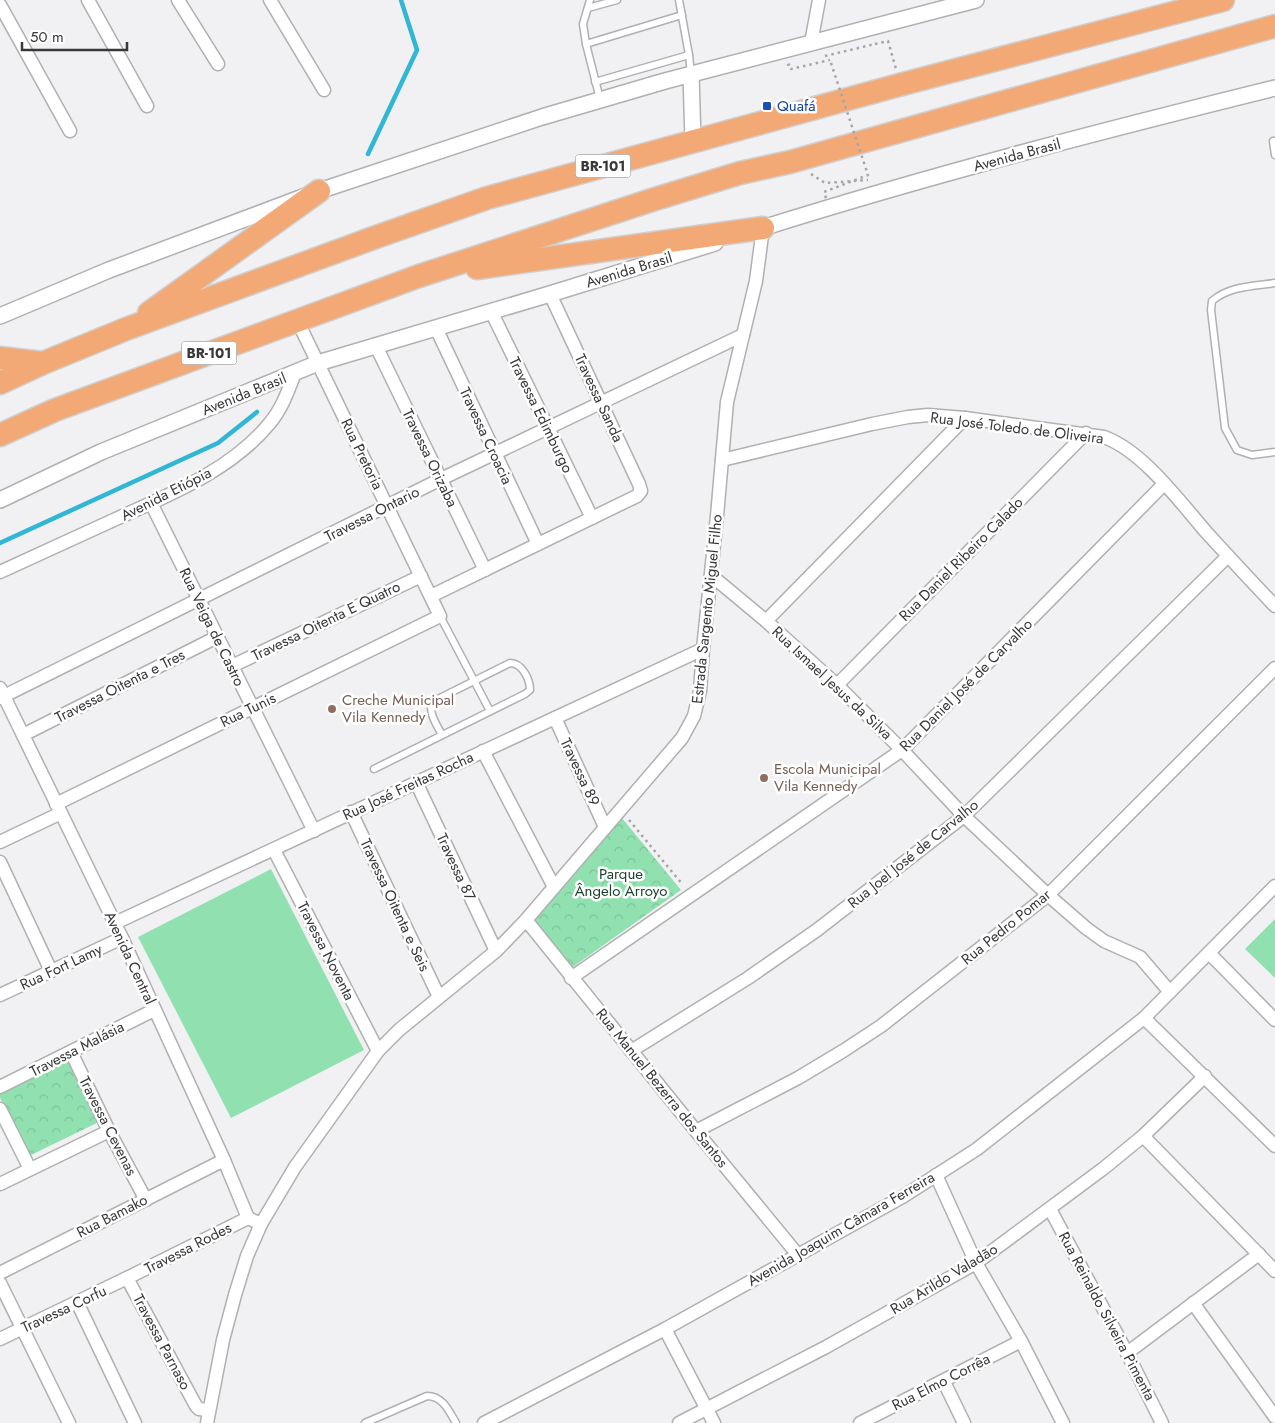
<svg xmlns="http://www.w3.org/2000/svg" width="1275" height="1423" font-family="Jost,sans-serif">
<style>
.grass{fill:#91e1b0}
.forest{fill:url(#forest-crowns)}
.lines{fill:none;stroke-linecap:round;stroke-linejoin:round}
.stream{stroke:#31b6d5;stroke-width:4.5}
.service-casing{stroke:#b0b0b2;stroke-width:9}
.minor-casing{stroke:#b0b0b2;stroke-width:15}
.tertiary-casing{stroke:#b0b0b2;stroke-width:18}
.motorway-casing{stroke:#cfcfcf;stroke-width:25}
.path{stroke:#a5a5a7;stroke-width:2.5;stroke-dasharray:2.5 4;stroke-linecap:butt}
.service{stroke:#fff;stroke-width:6}
.minor{stroke:#fff;stroke-width:12}
.tertiary{stroke:#fff;stroke-width:15}
.motorway{stroke:#f3a976;stroke-width:22}
.path-bridge{stroke:#a5a5a7;stroke-width:2.5;stroke-dasharray:2.5 4;stroke-linecap:butt}
.transit-dot{fill:#1a4fb4;stroke:#fff;stroke-width:2}
.education-dot{fill:#8d6e63;stroke:#fff;stroke-width:2}
.labels{text-anchor:middle;dominant-baseline:central;stroke-width:5;stroke-linejoin:round;paint-order:stroke}
.shield{fill:#fff;stroke:#747474;stroke-width:1}
.shield-label{font-size:14px;font-weight:bold;fill:#383838}
.transit-label{font-size:15px;fill:#164399;stroke:#fff;text-anchor:start}
.street-label{font-size:15px;fill:#383838;stroke:#fff}
.education-label{font-size:15px;fill:#785e54;stroke:#fff;text-anchor:start}
.park-label{font-size:15px;fill:#1c422c;stroke:#fff}
</style>
<defs>
<pattern id="forest-crowns" width="20" height="18" patternUnits="userSpaceOnUse" patternTransform="scale(1.25)"><rect width="20" height="18" fill="#91e1b0"/><path d="M2 6a3 3 0 1 1 6 0M12 15a3 3 0 1 1 6 0" fill="none" stroke="#7ec298"/></pattern>
</defs>
<rect width="100%" height="100%" fill="#f1f1f3"/>
<!-- grass -->
<g class="grass">
<path d="M271 869 364 1050 231 1118 138 937Z"/>
<path d="M1275 919V978L1245 949Z"/>
</g>
<!-- forest -->
<g class="forest">
<path d="M622 818 681 890 570 969 533 919Z"/>
<path d="M68 1056 101 1121 29 1156 0 1098V1092Z"/>
</g>
<g class="lines">
<!-- stream -->
<g class="stream">
<path d="M368 154 417 50 401 0"/>
<path d="M0 543 218 443 257 412"/>
</g>
<defs>
<g id="service">
<path d="M590 0 583 24 586 44 600 99"/>
<path d="M679 0 689 55 691 74"/>
<path d="M588 8 617 0"/>
<path d="M586 44 682 15"/>
<path d="M595 82 689 55"/>
<path d="M1275 141H1273L1275 155"/>
<path d="M1275 283C1254 286 1229 286 1212 301L1211 310 1225 428 1237 450 1252 455 1275 452"/>
<path d="M440 616 490 711"/>
<path d="M374 769 525 694 530 690C530 679 522 663 510 663L434 701C426 710 437 725 442 735"/>
<path d="M365 1423 427 1396C443 1396 449 1411 456 1423"/>
</g>
<g id="minor">
<path d="M88 0 147 106"/>
<path d="M178 0 218 64"/>
<path d="M270 0 324 90"/>
<path d="M0 5 70 131"/>
<path d="M811 43 819 0"/>
<path d="M491 311 592 518"/>
<path d="M436 328 538 544"/>
<path d="M376 346 485 570"/>
<path d="M722 460 872 424 908 417 928 415 965 418 1104 437C1143 451 1180 502 1207 533 1229 557 1252 582 1275 606"/>
<path d="M151 503 314 831"/>
<path d="M0 572C39 554 79 536 118 518 171 494 231 470 269 424 282 409 288 391 295 373"/>
<path d="M712 576 766 621 837 685 902 750 964 816 1048 895 1086 928 1104 941 1140 957 1170 992"/>
<path d="M431 596 637 496 641 491 639 484 550 294"/>
<path d="M766 621 965 418"/>
<path d="M232 666 421 576"/>
<path d="M837 685 1086 433"/>
<path d="M0 688 122 938 224 1160 248 1218 261 1224"/>
<path d="M0 698 441 479 743 335"/>
<path d="M555 718 605 827"/>
<path d="M23 735 217 637"/>
<path d="M483 751 554 887"/>
<path d="M416 782 496 951"/>
<path d="M56 804 440 616 297 320"/>
<path d="M351 812 439 997"/>
<path d="M0 842 61 813"/>
<path d="M274 850 378 1051"/>
<path d="M0 862 51 971"/>
<path d="M526 920 696 1131 798 1255"/>
<path d="M115 923 703 649"/>
<path d="M1209 953 1275 1020"/>
<path d="M571 978 902 750 1164 484"/>
<path d="M0 995 122 938"/>
<path d="M1144 1018 1275 1146"/>
<path d="M631 1051 748 978 817 930 964 816 1228 556"/>
<path d="M71 1052 109 1131 146 1200"/>
<path d="M0 1087 154 1010"/>
<path d="M0 1109 30 1169"/>
<path d="M696 1131 798 1078 843 1051 881 1026 1048 895 1275 668"/>
<path d="M1143 1136 1275 1271"/>
<path d="M936 1175 976 1263 1021 1341 1063 1423"/>
<path d="M0 1184 109 1131"/>
<path d="M1050 1209 1127 1353 1162 1423"/>
<path d="M0 1273 224 1160"/>
<path d="M127 1278 196 1406 199 1409 208 1410"/>
<path d="M0 1283 69 1423"/>
<path d="M77 1302 135 1423"/>
<path d="M1193 1303 1275 1417"/>
<path d="M665 1329 714 1423"/>
<path d="M0 1339 127 1278 248 1218"/>
<path d="M1127 1353 1259 1254"/>
<path d="M944 1382 964 1423"/>
<path d="M207 1423 223 1340 235 1295 247 1256 261 1224 295 1167 378 1051 399 1030 496 951 526 920 682 738 694 716 700 691 703 649 717 516 727 402 756 281 763 228"/>
<path d="M484 1423 665 1329 904 1196 977 1149 1144 1018 1275 886"/>
<path d="M679 1423 826 1347 976 1263 1104 1168 1143 1136 1205 1076"/>
<path d="M860 1423 1021 1341"/>
</g>
<g id="tertiary">
<path d="M691 74 693 142"/>
<path d="M756 230C927 176 1101 131 1275 88"/>
<path d="M0 316 109 270 319 191 542 117 665 81 976 0"/>
<path d="M0 500 101 452 318 363 550 294 715 243"/>
</g>
<g id="motorway">
<path d="M477 268 763 228"/>
<path d="M149 313 319 191"/>
<path d="M0 358 42 363"/>
<path d="M0 383 43 363 126 329 376 237 487 198 899 85 1223 0"/>
<path d="M0 435 55 410 419 276 655 199 740 173 790 162 1275 26"/>
</g>
</defs>
<!-- service casing -->
<use href="#service" class="service-casing"/>
<!-- minor casing -->
<use href="#minor" class="minor-casing"/>
<!-- tertiary casing -->
<use href="#tertiary" class="tertiary-casing"/>
<!-- motorway casing -->
<use href="#motorway" class="motorway-casing"/>
<!-- path -->
<g class="path">
<path d="M875 44 888 41 896 69"/>
<path d="M825 56 875 44"/>
<path d="M790 64 788 65 791 69 830 60"/>
<path d="M811 174 825 183 868 180"/>
<path d="M629 820 683 885"/>
</g>
<!-- service -->
<use href="#service" class="service"/>
<!-- minor -->
<use href="#minor" class="minor"/>
<!-- tertiary -->
<use href="#tertiary" class="tertiary"/>
<!-- motorway -->
<use href="#motorway" class="motorway"/>
<!-- path-bridge -->
<path class="path-bridge" d="M826 198 824 192 868 175 830 60"/>
</g>
<!-- markers -->
<rect class="transit-dot" x="762" y="101" width="10" height="10" rx="2.5"/>
<g class="education-dot">
<circle cx="332" cy="709" r="5"/>
<circle cx="764" cy="778" r="5"/>
</g>
<g class="labels">
<!-- shield labels -->
<g class="shield">
<rect x="575.5" y="154.5" width="55" height="23" rx="4"/>
<rect x="181.5" y="341.5" width="55" height="23" rx="4"/>
</g>
<g class="shield-label">
<text x="603" y="166">BR-101</text>
<text x="209" y="353">BR-101</text>
</g>
<!-- transit labels -->
<g class="transit-label">
<text x="777" y="106">Quafá</text>
</g>
<!-- street labels -->
<g class="street-label">
<text transform="translate(1017 155) rotate(-15)">Avenida Brasil</text>
<text transform="translate(629 270) rotate(-17)">Avenida Brasil</text>
<text transform="translate(244 394) rotate(-22)">Avenida Brasil</text>
<text transform="translate(599 398) rotate(65)">Travessa Sanda</text>
<text transform="translate(541 415) rotate(64)">Travessa Edimburgo</text>
<text transform="translate(1017 428) rotate(7)">Rua José Toledo de Oliveira</text>
<text transform="translate(486 436) rotate(65)">Travessa Croacia</text>
<text transform="translate(362 454) rotate(64)">Rua Pretoria</text>
<text transform="translate(430 458) rotate(64)">Travessa Orizaba</text>
<text transform="translate(166 494) rotate(-27)">Avenida Etiópia</text>
<text transform="translate(372 514) rotate(-27)">Travessa Ontario</text>
<text transform="translate(961 559) rotate(-45)">Rua Daniel Ribeiro Calado</text>
<text transform="translate(707 609) rotate(-84)">Estrada Sargento Miguel Filho</text>
<text transform="translate(326 621) rotate(-26)">Travessa Oitenta E Quatro</text>
<text transform="translate(212 627) rotate(64)">Rua Veiga de Castro</text>
<text transform="translate(832 683) rotate(43)">Rua Ismael Jesus da Silva</text>
<text transform="translate(966 685) rotate(-45)">Rua Daniel José de Carvalho</text>
<text transform="translate(120 686) rotate(-27)">Travessa Oitenta e Tres</text>
<text transform="translate(248 710) rotate(-26)">Rua Tunis</text>
<text transform="translate(580 772) rotate(65)">Travessa 89</text>
<text transform="translate(408 786) rotate(-25)">Rua José Freitas Rocha</text>
<text transform="translate(913 854) rotate(-39)">Rua Joel José de Carvalho</text>
<text transform="translate(456 867) rotate(65)">Travessa 87</text>
<text transform="translate(395 905) rotate(65)">Travessa Oitenta e Seis</text>
<text transform="translate(1006 927) rotate(-39)">Rua Pedro Pomar</text>
<text transform="translate(326 951) rotate(63)">Travessa Noventa</text>
<text transform="translate(130 958) rotate(65)">Avenida Central</text>
<text transform="translate(61 967) rotate(-25)">Rua Fort Lamy</text>
<text transform="translate(77 1049) rotate(-27)">Travessa Malásia</text>
<text transform="translate(662 1088) rotate(51)">Rua Manuel Bezerra dos Santos</text>
<text transform="translate(108 1126) rotate(63)">Travessa Cevenas</text>
<text transform="translate(112 1216) rotate(-27)">Rua Bamako</text>
<text transform="translate(841 1229) rotate(-30)">Avenida Joaquim Câmara Ferreira</text>
<text transform="translate(188 1248) rotate(-27)">Travessa Rodes</text>
<text transform="translate(944 1279) rotate(-31)">Rua Arildo Valadão</text>
<text transform="translate(64 1309) rotate(-25)">Travessa Corfu</text>
<text transform="translate(1107 1316) rotate(62)">Rua Reinaldo Silveira Pimenta</text>
<text transform="translate(162 1342) rotate(62)">Travessa Parnaso</text>
<text transform="translate(941 1382) rotate(-27)">Rua Elmo Corrêa</text>
</g>
<!-- education labels -->
<g class="education-label">
<text x="342" y="700">Creche Municipal<tspan x="342" dy="17">Vila Kennedy</tspan></text>
<text x="774" y="769">Escola Municipal<tspan x="774" dy="17">Vila Kennedy</tspan></text>
</g>
<!-- park labels -->
<g class="park-label">
<text x="621" y="874">Parque<tspan x="621" dy="17">Ângelo Arroyo</tspan></text>
</g>
</g>
<!-- scale -->
<path d="M22 42v8h105v-8" fill="none" stroke="#383838" stroke-width="2.5"/>
<text x="30" y="42" font-size="15" fill="#383838" stroke="#ffffff" stroke-width="4" paint-order="stroke">50 m</text>
</svg>
